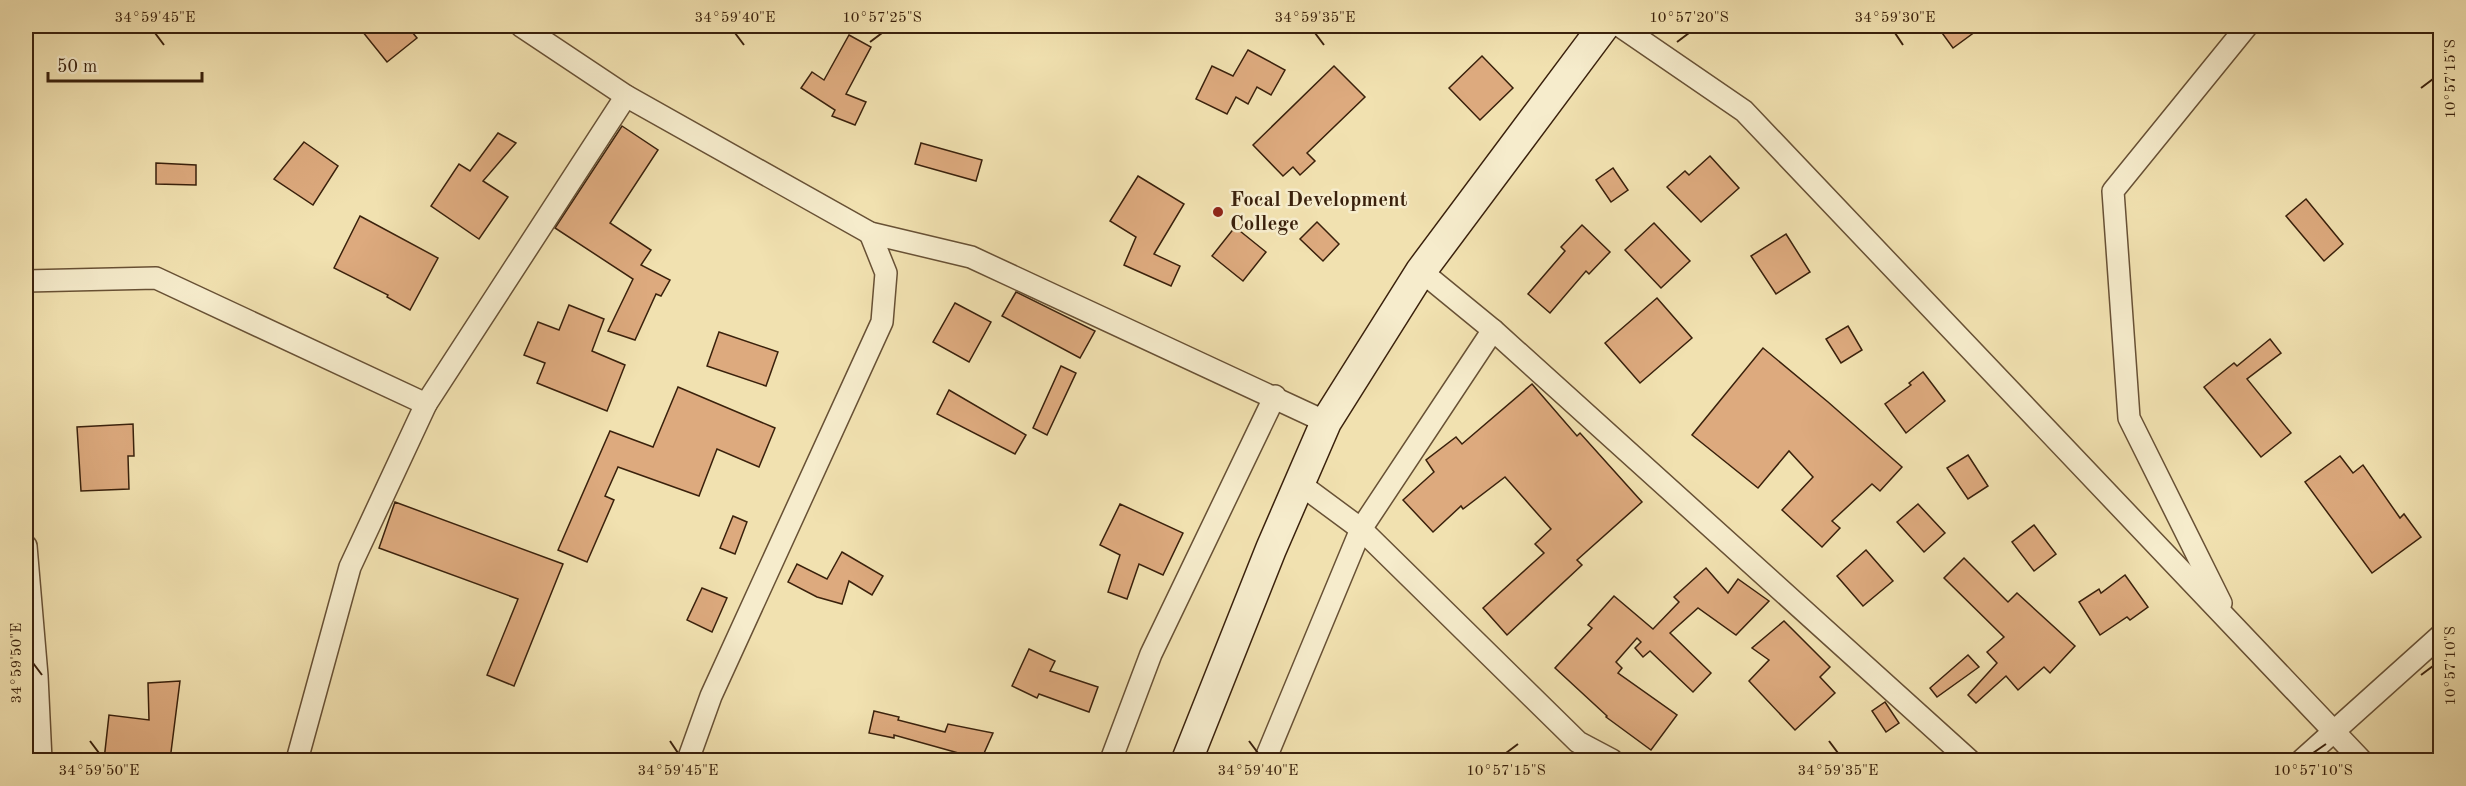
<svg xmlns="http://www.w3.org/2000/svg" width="2466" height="786" font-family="'Old Standard TT',serif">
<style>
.building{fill:#ddaa7e;stroke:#3a210c;stroke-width:1.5}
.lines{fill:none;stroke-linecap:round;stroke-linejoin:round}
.street-casing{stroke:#685135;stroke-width:24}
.secondary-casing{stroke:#3a210c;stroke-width:33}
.street{stroke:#f6eccc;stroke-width:21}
.secondary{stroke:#f6eccc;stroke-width:30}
.ticks{fill:none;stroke:#3a210c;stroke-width:2}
.poi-dot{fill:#8f2418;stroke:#f6eccc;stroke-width:2}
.labels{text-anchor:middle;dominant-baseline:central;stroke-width:5;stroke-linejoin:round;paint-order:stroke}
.poi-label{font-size:21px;font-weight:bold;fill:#3a210c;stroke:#f6eccc;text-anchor:start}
.neatline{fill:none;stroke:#3a210c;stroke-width:2}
.ticks-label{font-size:15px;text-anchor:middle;fill:#3a210c}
</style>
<rect width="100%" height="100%" fill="#f1e1b0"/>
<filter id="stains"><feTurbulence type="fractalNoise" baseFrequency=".00333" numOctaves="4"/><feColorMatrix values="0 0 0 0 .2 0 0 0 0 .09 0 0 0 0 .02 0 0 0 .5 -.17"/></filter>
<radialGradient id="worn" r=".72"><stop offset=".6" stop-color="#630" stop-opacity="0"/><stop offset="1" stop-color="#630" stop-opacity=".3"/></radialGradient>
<!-- building -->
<g class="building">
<path d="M358 26H407L417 38 387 62Z"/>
<path d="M1937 26H1983L1953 48Z"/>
<path d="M849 35 871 47 846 94 866 102 855 125 832 116 835 110 801 88 812 72 824 80Z"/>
<path d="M1248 50 1285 70 1271 95 1257 87 1248 104 1236 97 1227 114 1196 99 1212 66 1233 76Z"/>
<path d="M1482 56 1513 88 1480 120 1449 88Z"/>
<path d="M1334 66 1365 97 1307 153 1315 161 1300 175 1293 167 1283 176 1253 145Z"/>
<path d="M622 126 658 150 610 223 651 250 641 265 670 280 661 296 656 294 635 340 608 331 633 279 555 228Z"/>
<path d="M498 133 516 143 483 181 508 197 479 239 431 206 459 164 470 171Z"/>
<path d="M304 142 338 166 313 205 274 179Z"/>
<path d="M921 143 982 160 976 181 915 164Z"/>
<path d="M1710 156 1739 188 1701 222 1667 187 1685 171 1689 175Z"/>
<path d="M156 163 196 165V185L156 184Z"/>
<path d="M1613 168 1628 190 1611 202 1596 180Z"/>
<path d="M1138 176 1184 204 1154 254 1180 266 1171 286 1124 265 1136 237 1110 221Z"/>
<path d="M2306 199 2343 244 2324 261 2286 216Z"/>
<path d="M360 216 438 258 410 310 387 297 388 295 334 268Z"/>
<path d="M1317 222 1339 244 1323 261 1300 239Z"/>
<path d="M1654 223 1690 261 1661 288 1625 250Z"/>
<path d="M1582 225 1610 252 1589 274 1586 271 1550 313 1528 294 1565 251 1561 247Z"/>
<path d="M1235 227 1266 252 1243 281 1212 256Z"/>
<path d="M1786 234 1810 272 1776 294 1751 256Z"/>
<path d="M1016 292 1095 331 1080 358 1002 316Z"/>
<path d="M1657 298 1692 338 1640 383 1605 343Z"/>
<path d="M955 303 991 322 969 362 933 342Z"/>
<path d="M569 305 604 319 592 351 625 365 607 411 537 383 545 363 524 355 538 322 559 330Z"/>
<path d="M1848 326 1862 350 1841 363 1826 339Z"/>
<path d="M719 332 778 352 766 386 707 366Z"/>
<path d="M2270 339 2281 353 2247 379 2291 433 2261 457 2204 387 2234 363 2237 366Z"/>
<path d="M1763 348 1828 402 1902 467 1880 491 1872 484 1832 521 1840 528 1822 547 1782 510 1813 477 1789 451 1758 488 1692 435Z"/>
<path d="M1061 366 1076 373 1047 435 1033 428Z"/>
<path d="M1923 372 1945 401 1906 433 1885 404 1911 385 1909 383Z"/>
<path d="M1532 384 1577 436 1580 433 1642 502 1577 560 1582 565 1507 635 1483 608 1544 553 1535 544 1551 529 1505 477 1463 509 1461 506 1433 532 1403 500 1434 472 1426 460 1456 437 1462 444Z"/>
<path d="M678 387 775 428 759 467 717 449 699 496 618 467 605 496 614 500 587 562 558 550 610 431 653 447Z"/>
<path d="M949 390 1026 435 1015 454 937 414Z"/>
<path d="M133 424 134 456H128L129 489 81 491 77 427Z"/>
<path d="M1968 455 1988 486 1968 499 1947 468Z"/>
<path d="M2340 456 2353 473 2363 465 2400 518 2404 514 2421 537 2372 573 2305 482Z"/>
<path d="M395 502 563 564 514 686 487 675 518 599 379 548Z"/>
<path d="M1120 504 1183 533 1163 575 1139 564 1127 599 1108 592 1120 555 1100 545Z"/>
<path d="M1918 504 1945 533 1924 552 1897 522Z"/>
<path d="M733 516 747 522 735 554 720 548Z"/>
<path d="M2034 525 2056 554 2034 571 2012 542Z"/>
<path d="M1866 550 1893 581 1863 606 1837 576Z"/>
<path d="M842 552 883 576 872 595 849 581 842 604 817 597 788 582 797 564 827 579Z"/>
<path d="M1964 558 2008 602 2017 593 2075 646 2050 673 2044 667 2018 690 2006 676 1976 703 1968 695 1997 663 1987 652 2004 637 1944 578Z"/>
<path d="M1706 568 1728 593 1738 579 1769 601 1736 635 1698 608 1670 633 1711 673 1693 692 1650 651 1643 657 1635 648 1641 642 1637 638 1616 662 1622 668 1618 673 1677 715 1651 750 1606 717 1607 716 1555 668 1592 628 1588 625 1614 596 1653 629 1679 602 1674 597Z"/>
<path d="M2125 575 2148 607 2130 620 2127 617 2100 635 2079 602 2099 589 2101 593Z"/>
<path d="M702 588 727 598 712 632 687 620Z"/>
<path d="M1784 621 1830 667 1820 677 1835 693 1795 730 1749 681 1769 660 1752 648Z"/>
<path d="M1029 649 1055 661 1050 671 1098 687 1089 712 1039 694 1037 698 1012 686Z"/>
<path d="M1968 655 1979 667 1937 697 1930 688Z"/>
<path d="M180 681 170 760H104L109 715 149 720 148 683Z"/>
<path d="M1885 702 1899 723 1886 732 1872 711Z"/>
<path d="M874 711 899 717 898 720 945 732 948 724 993 733 981 760H959L962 754 894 735V738L869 733Z"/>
</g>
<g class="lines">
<defs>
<g id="street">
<path d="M521 26 626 96 870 233 971 257 1326 422"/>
<path d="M1620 26 1744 111 2361 760"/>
<path d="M1421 271 1493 330 1969 760"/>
<path d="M26 281 156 278 426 404 626 96"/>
<path d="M1300 484 1361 529 1578 742 1612 760"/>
<path d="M26 546 37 676 41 760"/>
<path d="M2221 603 2129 418 2113 191 2247 26"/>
<path d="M297 760 350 567 426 404"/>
<path d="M688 760 711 696 882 322 886 273 870 233"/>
<path d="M1111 760 1151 654 1275 396"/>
<path d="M1265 760 1361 529 1493 330"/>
<path d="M2302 760 2440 636"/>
</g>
<path id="secondary" d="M1187 760 1271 549 1326 422 1421 271 1604 26"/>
</defs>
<!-- street casing -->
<use href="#street" class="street-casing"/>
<!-- secondary casing -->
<use href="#secondary" class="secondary-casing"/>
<!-- street -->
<use href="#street" class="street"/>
<!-- secondary -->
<use href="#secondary" class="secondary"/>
</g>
<!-- ticks -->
<path class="ticks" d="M155 33 164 45M735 33 744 45M1315 33 1324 45M1895 33 1903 45M870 42 882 33M1677 42 1689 33M2421 88 2433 79M33 663 42 675M2421 675 2433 666M90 741 99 753M670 741 678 753M1249 741 1258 753M1829 741 1838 753M1506 753 1518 744M2313 753 2326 744"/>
<!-- markers -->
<circle class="poi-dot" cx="1218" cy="212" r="6"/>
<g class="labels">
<!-- poi labels -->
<g class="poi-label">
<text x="1230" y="200">Focal Development<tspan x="1230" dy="24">College</tspan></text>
</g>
</g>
<!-- margin -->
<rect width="2466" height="786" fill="none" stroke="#f1e1b0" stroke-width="66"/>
<!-- scale -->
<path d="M48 72v9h154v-9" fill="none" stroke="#3a210c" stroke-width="3"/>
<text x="57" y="72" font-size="18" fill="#3a210c" stroke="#f6eccc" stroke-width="4.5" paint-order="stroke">50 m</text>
<rect x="33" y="33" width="2400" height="720" class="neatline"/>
<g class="ticks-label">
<text x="155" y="22">34°59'45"E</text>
<text x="735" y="22">34°59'40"E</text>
<text x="882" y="22">10°57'25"S</text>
<text x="1315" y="22">34°59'35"E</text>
<text x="1689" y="22">10°57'20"S</text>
<text x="1895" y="22">34°59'30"E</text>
<text transform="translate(2450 79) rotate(-90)" y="5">10°57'15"S</text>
<text transform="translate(16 663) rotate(-90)" y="5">34°59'50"E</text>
<text transform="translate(2450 666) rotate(-90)" y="5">10°57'10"S</text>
<text x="99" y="775">34°59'50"E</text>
<text x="678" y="775">34°59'45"E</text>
<text x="1258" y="775">34°59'40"E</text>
<text x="1506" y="775">10°57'15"S</text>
<text x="1838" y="775">34°59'35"E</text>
<text x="2313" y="775">10°57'10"S</text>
</g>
<rect width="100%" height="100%" filter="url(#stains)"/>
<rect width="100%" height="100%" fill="url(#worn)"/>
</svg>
